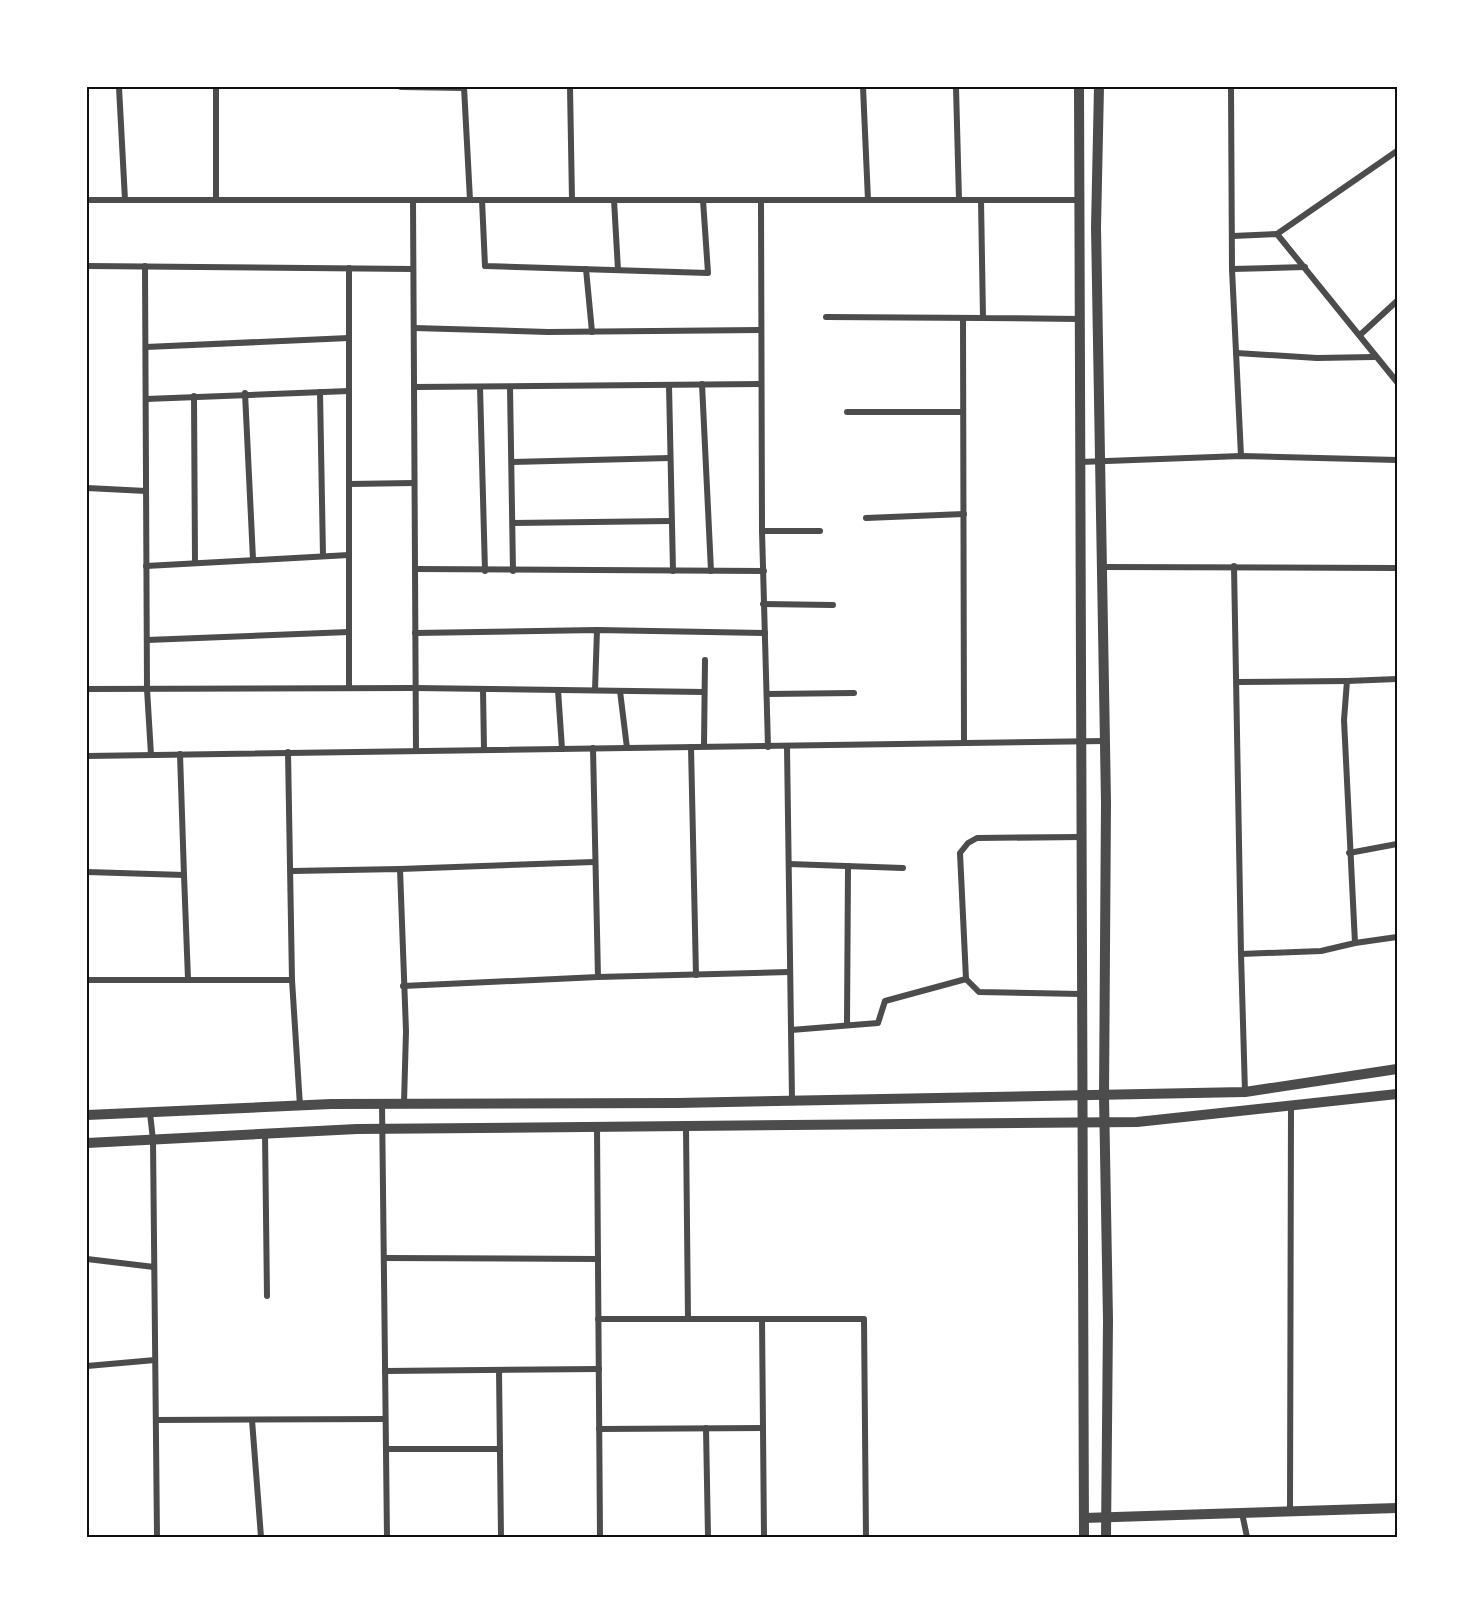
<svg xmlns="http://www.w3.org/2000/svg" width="1484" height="1624" font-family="Cabin,sans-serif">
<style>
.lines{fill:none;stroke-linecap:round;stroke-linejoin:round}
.minor{stroke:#4c4c4c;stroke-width:6}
.tertiary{stroke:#4c4c4c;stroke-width:10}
.neatline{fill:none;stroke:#111;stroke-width:2}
</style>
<rect width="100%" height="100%" fill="#fff"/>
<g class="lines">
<!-- minor -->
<g class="minor">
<path d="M119 87 125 200"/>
<path d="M216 87V200"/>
<path d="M401 87 464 88"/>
<path d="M464 87 470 200"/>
<path d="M570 87 572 200"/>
<path d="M863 87 868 200"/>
<path d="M956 87 959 200"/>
<path d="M1231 87 1232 269 1241 456"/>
<path d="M87 200H1079"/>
<path d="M413 200 416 751"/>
<path d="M482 200 485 266 708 273 703 200"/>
<path d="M614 200 618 270"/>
<path d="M761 200 762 531 768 747"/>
<path d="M981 200 983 318 1080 319"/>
<path d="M1277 234 1397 151"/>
<path d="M1233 236 1277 234 1397 382"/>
<path d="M87 266 413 269"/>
<path d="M145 266 147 689 151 755"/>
<path d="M349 268V688"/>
<path d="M586 269 592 332"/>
<path d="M1232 269 1305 267"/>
<path d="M826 317 983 318"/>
<path d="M963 319 964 743"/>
<path d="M414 328 548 332 760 330"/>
<path d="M1360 335 1397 301"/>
<path d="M146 347 349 338"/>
<path d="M1236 353 1317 358 1374 357"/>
<path d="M702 384 711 571"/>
<path d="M669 385 673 571"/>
<path d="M414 387 761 384"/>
<path d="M480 387 485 571"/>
<path d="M510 387 513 571"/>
<path d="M320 392 323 556"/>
<path d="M245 393 253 559"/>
<path d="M194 396 195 562"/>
<path d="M146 399 349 391"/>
<path d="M847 412H963"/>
<path d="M512 462 670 458"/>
<path d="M1080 462 1241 456 1397 460"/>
<path d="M349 484 414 483"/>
<path d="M87 488 146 491"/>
<path d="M866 518 964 514"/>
<path d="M513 523 671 521"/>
<path d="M762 531H820"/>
<path d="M146 566 349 555"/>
<path d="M1234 566 1241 954"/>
<path d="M1102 567 1397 568"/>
<path d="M415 569 764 571"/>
<path d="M763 604 833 605"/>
<path d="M415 633 597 630 765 633"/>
<path d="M147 640 349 632"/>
<path d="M1237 682 1347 681"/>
<path d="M87 689 415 688 704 692"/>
<path d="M483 689 484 750"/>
<path d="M558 690 562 749"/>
<path d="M595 690 597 630"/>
<path d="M620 691 627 748"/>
<path d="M767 694 854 693"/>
<path d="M704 746 705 660"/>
<path d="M691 747 696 975"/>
<path d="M787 747 792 1100"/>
<path d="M593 748 598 977"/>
<path d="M288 752 292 980"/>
<path d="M87 756 1105 741"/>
<path d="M1081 837 977 838 968 843 960 853 966 979 979 992 1082 994"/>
<path d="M1349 853 1397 844"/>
<path d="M789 864 903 868"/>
<path d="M400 869 594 862"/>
<path d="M292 871 400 869 406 1031 404 1103"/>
<path d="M87 872 184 875 180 754"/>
<path d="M184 875 188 979"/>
<path d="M1355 943 1397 937"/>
<path d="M87 980H292L300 1106"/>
<path d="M403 986 598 977 789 972"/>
<path d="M847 1025 848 866"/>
<path d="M791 1030 878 1023 885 1001 966 979"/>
<path d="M1245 1092 1241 954 1321 951 1355 943 1344 720 1347 681 1397 679"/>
<path d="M382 1103 387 1537"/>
<path d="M150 1113 153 1140 157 1537"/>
<path d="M597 1127 600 1537"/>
<path d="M686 1128 688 1319"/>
<path d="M265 1134 267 1296"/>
<path d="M384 1258 598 1259"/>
<path d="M87 1259 154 1267"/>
<path d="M598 1319H864L866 1537"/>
<path d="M762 1319 764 1537"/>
<path d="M87 1366 155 1360"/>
<path d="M499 1370 501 1537"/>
<path d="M385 1371 599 1369"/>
<path d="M156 1420 385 1419"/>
<path d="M252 1420 261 1537"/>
<path d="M706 1428 708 1537"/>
<path d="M599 1429 763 1428"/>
<path d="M386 1449H500"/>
<path d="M1290 1511 1291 1106"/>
<path d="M1242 1513 1247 1537"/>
</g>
<!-- tertiary -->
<g class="tertiary">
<path d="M1079 87 1084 1537"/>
<path d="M1099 87 1096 227 1106 802 1104 1096 1108 1320 1106 1537"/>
<path d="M87 1115 331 1104 677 1103 1245 1092 1397 1069"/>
<path d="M87 1143 357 1129 1137 1122 1397 1094"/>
<path d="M1084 1518 1397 1508"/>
</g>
</g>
<!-- border -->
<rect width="1484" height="1624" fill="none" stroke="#ffffff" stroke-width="177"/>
<rect x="88" y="88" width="1308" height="1448" class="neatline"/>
</svg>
